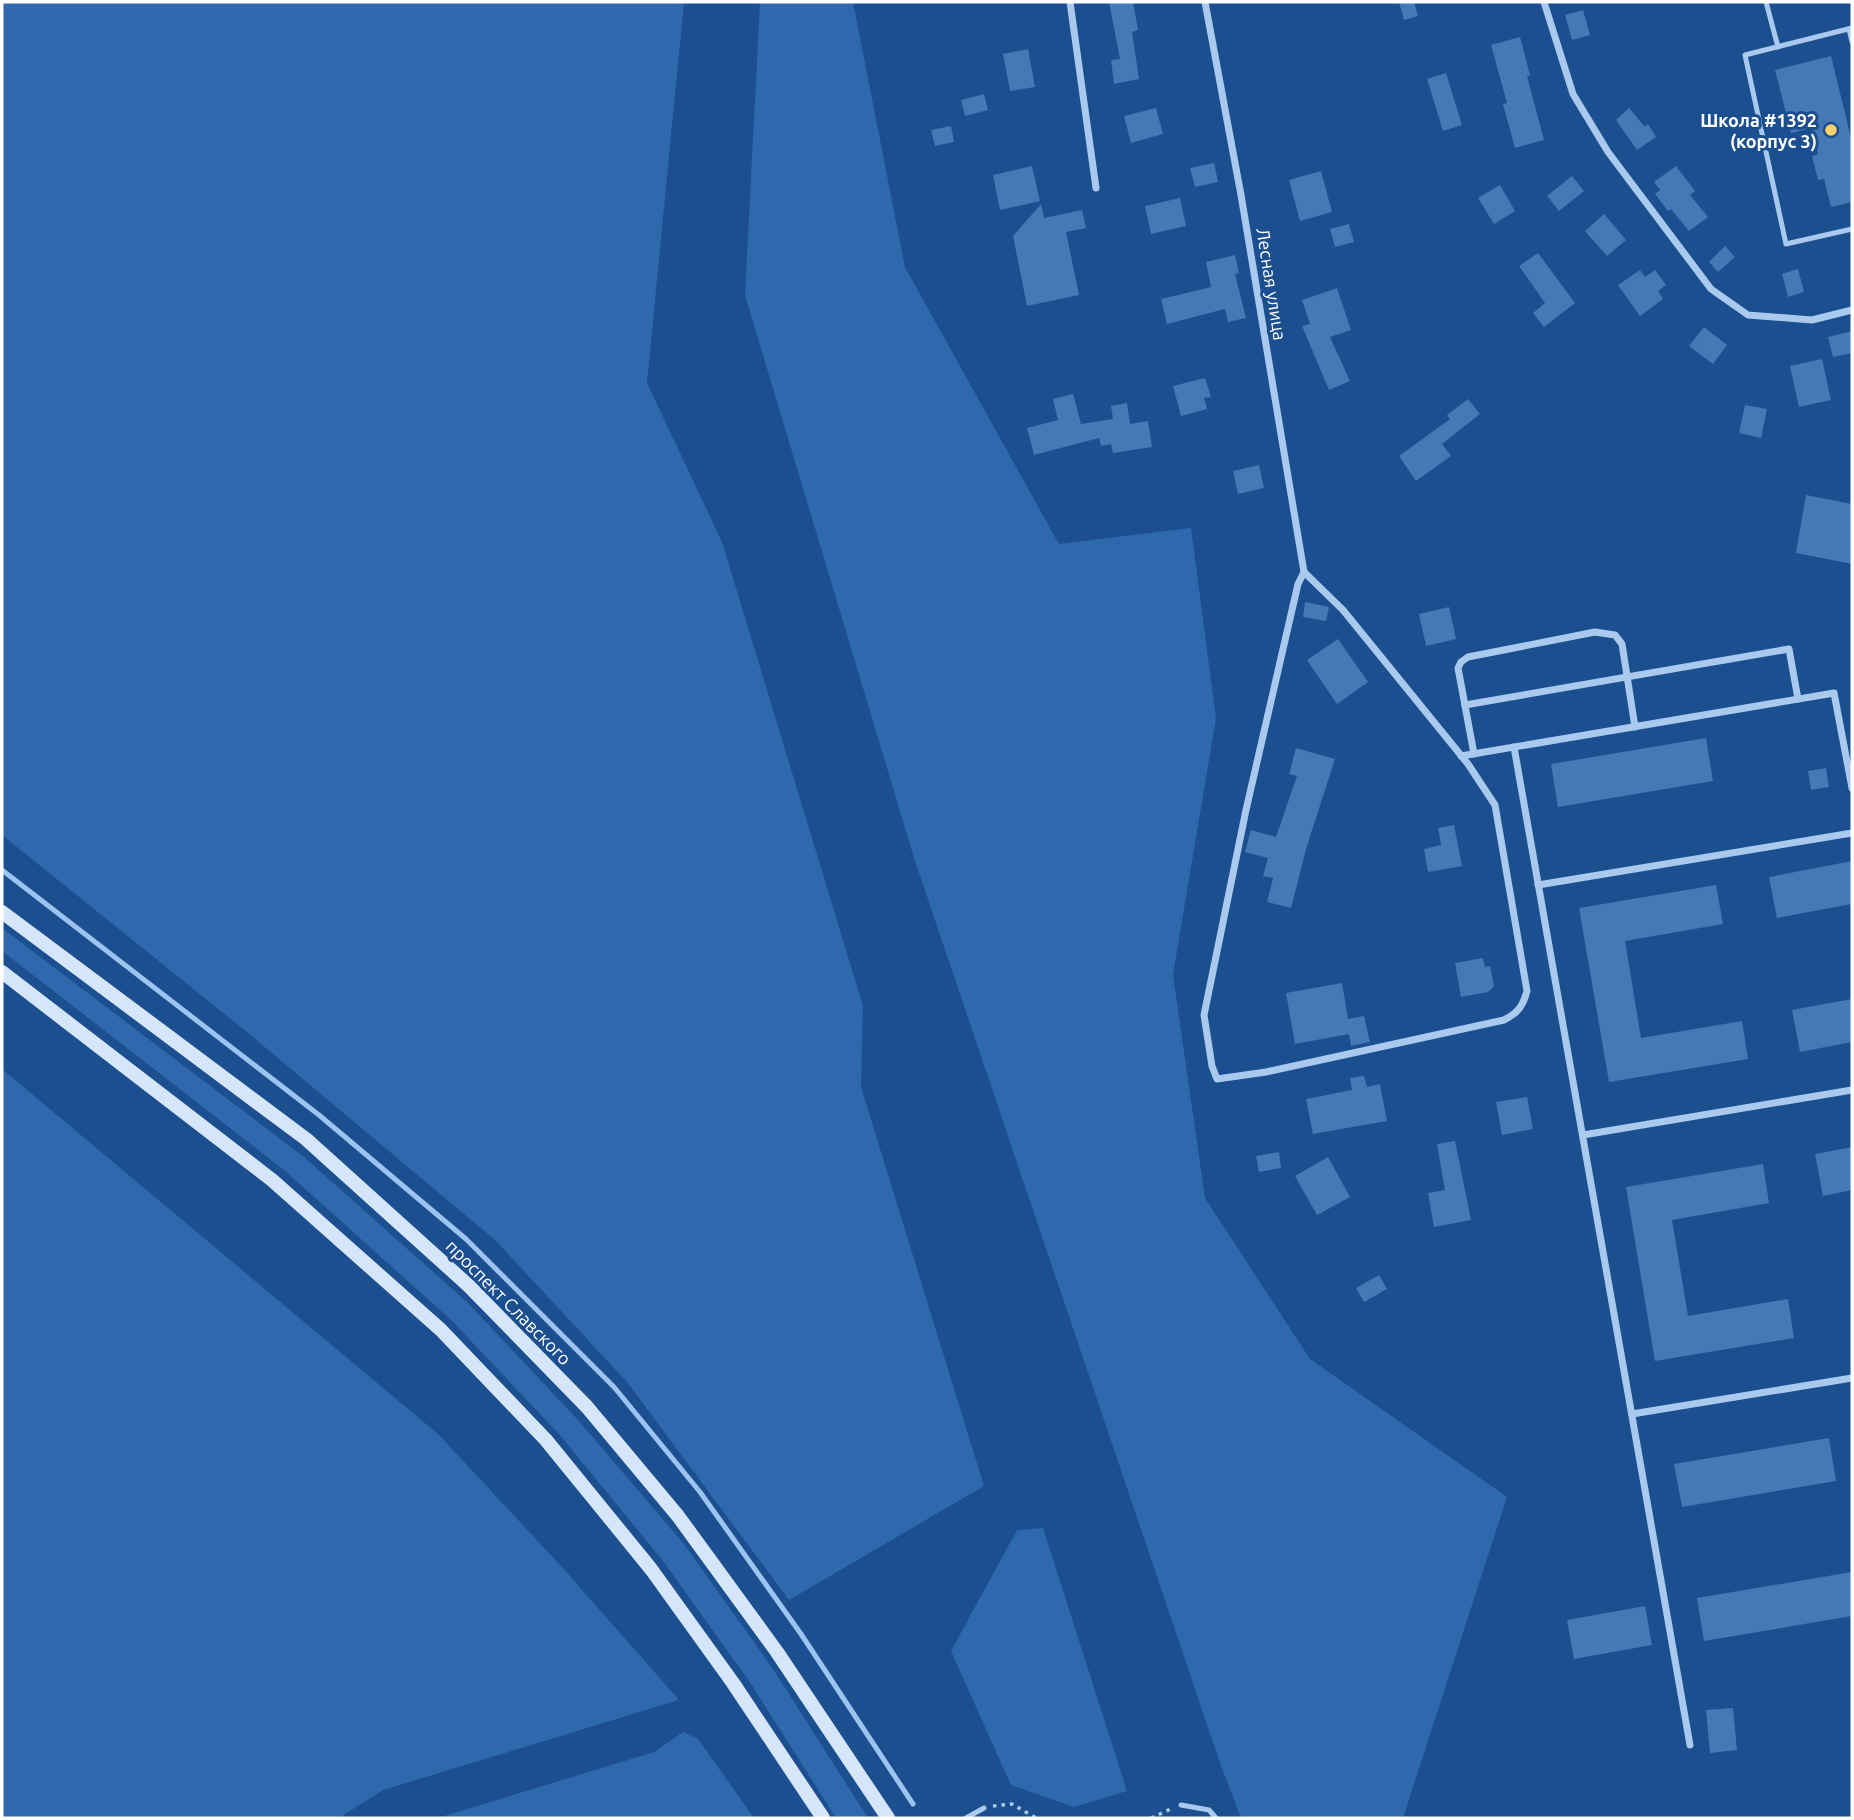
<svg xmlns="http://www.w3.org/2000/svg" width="1854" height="1820" font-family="Ubuntu,sans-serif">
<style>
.green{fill:#2e69ad}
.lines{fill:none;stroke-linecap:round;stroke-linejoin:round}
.stream{stroke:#9cc4f0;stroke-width:5}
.building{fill:#4478b7}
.path{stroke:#a9c9ee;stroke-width:3.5;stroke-dasharray:3.5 5;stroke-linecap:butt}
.lane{stroke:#a9c9ee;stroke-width:5}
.street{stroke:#a9c9ee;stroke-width:7}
.secondary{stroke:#d6e6fa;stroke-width:14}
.poi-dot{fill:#ffd166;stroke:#1b4f8f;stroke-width:2.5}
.labels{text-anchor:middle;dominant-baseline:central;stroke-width:6;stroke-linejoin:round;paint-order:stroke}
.poi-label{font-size:18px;font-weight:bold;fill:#fff;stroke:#1b4f8f;text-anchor:end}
.street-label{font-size:18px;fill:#fff;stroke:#1b4f8f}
</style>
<rect width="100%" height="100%" fill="#1b4f8f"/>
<!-- green -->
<g class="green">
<path d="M2 2H684L647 383 722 542 863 1006 861 1087 984 1486 789 1600 627 1382 495 1240 242 1028 2 835Z"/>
<path d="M760 2H853L905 267 1059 544 1191 528 1216 718 1173 975 1205 1198 1310 1359 1507 1497 1403 1818H1241L1220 1763 914 858 745 295Z"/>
<path d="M2 928 304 1157 468 1303 578 1420 684 1544 773 1669 868 1818H836L751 1684 663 1561 559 1434 451 1320 284 1170 2 951Z"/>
<path d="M2 1069 438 1434 562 1567 679 1700 383 1790 339 1818H2Z"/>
<path d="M1043 1528 1127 1791 1074 1807 1011 1785 951 1651 1017 1530Z"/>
<path d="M683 1732 698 1739 754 1818H438L654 1752Z"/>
</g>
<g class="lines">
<!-- stream -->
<path class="stream" d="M2 870 319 1115 466 1239 614 1387 700 1492 801 1634 913 1804"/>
</g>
<!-- building -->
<g class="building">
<path d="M1109 2H1133L1138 30 1132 32 1139 79 1114 84 1111 60 1120 59Z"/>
<path d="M1399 2H1414L1418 16 1404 20Z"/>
<path d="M1583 10 1590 35 1572 40 1565 15Z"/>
<path d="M1520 37 1530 75 1527 76 1544 140 1515 148 1503 104 1507 103 1491 45Z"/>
<path d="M1028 49 1035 87 1010 91 1003 54Z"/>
<path d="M1831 56 1852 142V202L1831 207 1824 179 1818 180 1812 156 1818 154 1812 128 1791 133 1775 70Z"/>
<path d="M1446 73 1462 125 1443 131 1427 79Z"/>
<path d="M984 94 988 110 965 116 961 100Z"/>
<path d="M1156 108 1163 134 1131 143 1124 116Z"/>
<path d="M1629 108 1645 127 1648 124 1656 137 1637 150 1616 120Z"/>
<path d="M951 126 954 142 935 146 931 130Z"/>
<path d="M1214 163 1218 182 1195 187 1190 168Z"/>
<path d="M1032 166 1040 201 1000 210 993 175Z"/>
<path d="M1676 166 1695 191 1690 195 1708 217 1689 231 1671 209 1668 211 1655 194 1660 190 1654 182Z"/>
<path d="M1321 171 1332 212 1300 221 1289 180Z"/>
<path d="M1572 176 1584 191 1559 211 1547 196Z"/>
<path d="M1500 185 1515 211 1494 224 1478 198Z"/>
<path d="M1180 198 1186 226 1151 234 1145 206Z"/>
<path d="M1041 204 1044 218 1082 210 1086 228 1066 232 1079 295 1027 306 1013 236Z"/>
<path d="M1604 214 1626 240 1607 256 1585 231Z"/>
<path d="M1349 224 1354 242 1335 247 1330 229Z"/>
<path d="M1725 246 1735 257 1718 272 1709 262Z"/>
<path d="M1538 253 1575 303 1544 327 1533 313 1545 303 1519 266Z"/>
<path d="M1235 255 1239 273 1235 274 1246 318 1228 322 1225 309 1167 324 1161 299 1211 287 1206 262Z"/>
<path d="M1798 269 1804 292 1788 297 1782 274Z"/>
<path d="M1640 270 1645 277 1655 270 1666 285 1658 291 1663 299 1640 316 1618 285Z"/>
<path d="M1337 288 1351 330 1330 337 1350 381 1329 390 1302 326 1310 324 1302 300Z"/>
<path d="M1704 327 1727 345 1713 364 1689 346Z"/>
<path d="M1852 331V353L1833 357 1828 337Z"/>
<path d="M1822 359 1831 400 1799 407 1790 366Z"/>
<path d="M1205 378 1211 397 1204 398 1207 409 1181 416 1173 386Z"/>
<path d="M1073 394 1081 424 1113 419 1111 406 1127 403 1130 424 1148 421 1152 447 1113 453 1111 444 1101 446 1099 438 1034 455 1027 428 1058 420 1053 399Z"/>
<path d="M1468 399 1480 414 1442 444 1451 456 1416 481 1399 456 1450 419 1447 415Z"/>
<path d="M1745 405 1767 409 1761 438 1739 433Z"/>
<path d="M1259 465 1264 488 1238 494 1233 471Z"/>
<path d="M1806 495 1852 504V564L1796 553Z"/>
<path d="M1305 602 1329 607 1326 621 1303 617Z"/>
<path d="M1449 607 1456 639 1426 646 1419 614Z"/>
<path d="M1338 639 1368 682 1337 704 1307 660Z"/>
<path d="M1706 738 1713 781 1558 807 1551 764Z"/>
<path d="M1296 748 1335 759 1307 846 1291 908 1267 902 1273 878 1263 876 1268 858 1245 852 1251 830 1276 837 1297 776 1289 774Z"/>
<path d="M1826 768 1829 787 1811 790 1808 771Z"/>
<path d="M1454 825 1462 866 1428 872 1424 849 1441 845 1438 828Z"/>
<path d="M1852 861V904L1777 918 1769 877Z"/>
<path d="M1716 885 1723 924 1625 941 1641 1038 1742 1021 1748 1059 1609 1082 1579 908Z"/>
<path d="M1483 958 1485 967 1490 966 1494 986 1488 992 1461 997 1455 963Z"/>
<path d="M1342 983 1348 1019 1364 1016 1370 1042 1351 1046 1349 1034 1295 1044 1286 993Z"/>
<path d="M1852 999V1042L1800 1052 1792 1010Z"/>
<path d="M1364 1076 1367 1087 1380 1084 1387 1121 1313 1134 1306 1099 1352 1090 1350 1078Z"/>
<path d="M1527 1097 1533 1129 1502 1135 1496 1102Z"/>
<path d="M1455 1141 1471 1220 1434 1227 1428 1193 1445 1190 1437 1144Z"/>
<path d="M1852 1147V1190L1823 1196 1815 1154Z"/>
<path d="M1279 1152 1281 1168 1259 1172 1256 1156Z"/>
<path d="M1328 1157 1350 1197 1317 1215 1295 1176Z"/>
<path d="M1763 1164 1769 1203 1672 1220 1688 1316 1788 1299 1794 1338 1655 1361 1626 1187Z"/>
<path d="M1379 1275 1387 1289 1364 1302 1356 1288Z"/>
<path d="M1829 1438 1836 1481 1682 1507 1674 1464Z"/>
<path d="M1852 1572V1616L1704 1641 1697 1598Z"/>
<path d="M1645 1606 1652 1645 1574 1659 1567 1620Z"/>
<path d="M1733 1708 1737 1750 1710 1753 1706 1710Z"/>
</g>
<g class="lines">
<!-- path -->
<g class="path">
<path d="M993 1806 1012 1804 1036 1818"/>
<path d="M1151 1818 1173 1808"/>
</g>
<!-- lane -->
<g class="lane">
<path d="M1766 2 1778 47"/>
<path d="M1852 28 1745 55 1786 244 1852 229"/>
<path d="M1849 29 1852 42"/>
<path d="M1181 1805 1209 1810 1216 1818"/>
<path d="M966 1818 984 1808"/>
</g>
<!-- street -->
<g class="street">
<path d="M1070 2 1096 188"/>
<path d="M1205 2 1241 195 1304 572"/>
<path d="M1544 2 1573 94 1608 152 1711 289 1748 315 1812 320 1852 310"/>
<path d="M1304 572 1343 610 1468 764 1495 805 1527 991C1523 1006 1518 1013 1504 1020L1266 1072 1217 1079 1212 1066 1204 1015 1246 810 1298 584Z"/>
<path d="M1465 705 1789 649 1798 699"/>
<path d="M1514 747 1690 1745"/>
<path d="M1474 754 1458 668 1461 662 1468 657 1595 632 1615 635 1622 644 1635 727"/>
<path d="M1461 756 1834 693 1852 788"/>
<path d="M1538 885 1852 833"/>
<path d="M1583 1135 1852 1090"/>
<path d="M1632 1414 1852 1378"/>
</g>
<!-- secondary -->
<g class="secondary">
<path d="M2 912 306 1139 469 1286 587 1407 678 1516 777 1652 888 1818"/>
<path d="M2 972 272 1180 441 1330 546 1440 651 1569 733 1683 823 1818"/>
</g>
</g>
<!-- markers -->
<circle class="poi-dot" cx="1831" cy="130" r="7"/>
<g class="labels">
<!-- poi labels -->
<g class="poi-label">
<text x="1817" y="120">Школа #1392<tspan x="1817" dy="21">(корпус 3)</tspan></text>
</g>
<!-- street labels -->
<g class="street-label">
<text transform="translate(1272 284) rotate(81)">Лесная улица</text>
<text transform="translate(509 1302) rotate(45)">проспект Славского</text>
</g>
</g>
<!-- border -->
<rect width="1854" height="1820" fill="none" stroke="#ffffff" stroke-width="7"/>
</svg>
